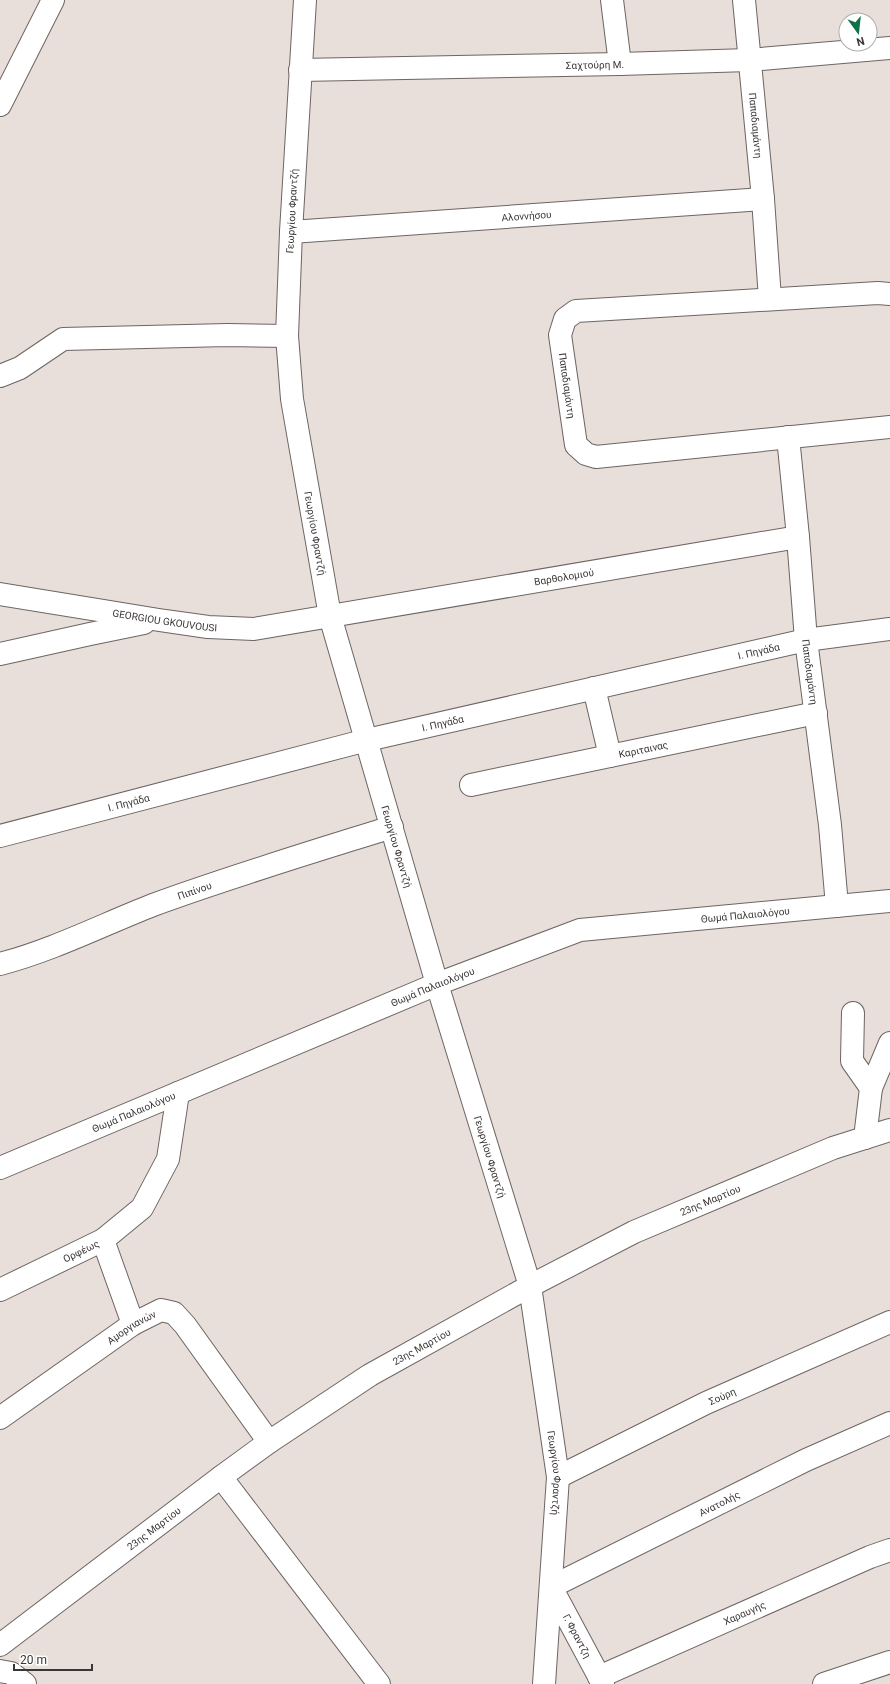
<svg xmlns="http://www.w3.org/2000/svg" width="890" height="1684" font-family="Roboto,sans-serif">
<style>
.lines{fill:none;stroke-linecap:round;stroke-linejoin:round}
.minor-casing{stroke:#6d6562;stroke-width:24}
.secondary-casing{stroke:#6d6562;stroke-width:24}
.minor{stroke:#fff;stroke-width:22}
.secondary{stroke:#fff;stroke-width:22}
.labels{text-anchor:middle;dominant-baseline:central;stroke-width:4;stroke-linejoin:round;paint-order:stroke}
.street-label{font-size:10px;fill:#3a3635;stroke:#fff}
</style>
<rect width="100%" height="100%" fill="#e8deda"/>
<g class="lines">
<defs>
<g id="minor">
<path id="s1" d="M305 0 291 232 287 336 292 399 330 616 437 984 530 1286 558 1477 544 1684"/>
<path d="M612 0 620 64"/>
<path id="s2" d="M744 0 763 199 770 299"/>
<path id="s3" d="M300 70 620 64 749 60 890 48"/>
<path d="M0 105 53 0"/>
<path id="s4" d="M291 232 763 199"/>
<path id="s5" d="M890 294 878 293 576 311 565 319 560 335 576 445 586 454 596 457 890 427"/>
<path d="M0 376 20 368 63 339 228 335 287 336"/>
<path id="s6" d="M788 437 798 537 806 640 830 825 837 906"/>
<path id="s7" d="M0 594 159 620 208 627 254 629 798 537"/>
<path d="M0 654 90 634 144 623"/>
<path d="M594 688 610 756"/>
<path id="s8" d="M471 785 816 713"/>
<path id="s9" d="M0 836 367 740 806 640 890 629"/>
<path id="s10" d="M0 964C53 950 102 925 153 905 232 876 312 852 392 827"/>
<path d="M853 1013 852 1061 871 1088"/>
<path d="M865 1138 871 1088 890 1043"/>
<path id="s11" d="M0 1168 437 984 580 930 890 901"/>
<path d="M103 1240 142 1208 168 1159 178 1093"/>
<path id="s12" d="M0 1290 103 1240 133 1324"/>
<path id="s13" d="M0 1418 133 1324 161 1310 174 1313 185 1325 269 1442"/>
<path d="M221 1477 379 1684"/>
<path id="s14" d="M558 1477 706 1403 890 1322"/>
<path id="s15" d="M0 1645 221 1477 269 1442 370 1375 530 1286 634 1232 833 1148 890 1130"/>
<path id="s16" d="M599 1677 870 1557 890 1550"/>
<path id="s17" d="M603 1684 551 1587 806 1460 890 1423"/>
<path d="M824 1684 890 1662"/>
</g>
<path id="secondary" d="M0 1671 11 1673 25 1684"/>
</defs>
<!-- minor casing -->
<use href="#minor" class="minor-casing"/>
<!-- secondary casing -->
<use href="#secondary" class="secondary-casing"/>
<!-- minor -->
<use href="#minor" class="minor"/>
<!-- secondary -->
<use href="#secondary" class="secondary"/>
</g>
<g class="labels">
<!-- street labels -->
<g class="street-label">
<text stroke="none"><textPath href="#s3" startOffset="295">Σαχτούρη Μ.</textPath></text>
<text stroke="none"><textPath href="#s2" startOffset="126">Παπαδιαμάντη</textPath></text>
<text transform="translate(292 211) rotate(-87)">Γεωργίου Φραντζή</text>
<text stroke="none"><textPath href="#s4" startOffset="236">Αλοννήσου</textPath></text>
<text stroke="none"><textPath href="#s5" startOffset="396">Παπαδιαμάντη</textPath></text>
<text stroke="none"><textPath href="#s1" startOffset="536">Γεωργίου Φραντζή</textPath></text>
<text stroke="none"><textPath href="#s7" startOffset="571">Βαρθολομιού</textPath></text>
<text stroke="none"><textPath href="#s7" startOffset="167">GEORGIOU GKOUVOUSI</textPath></text>
<text stroke="none"><textPath href="#s9" startOffset="781">Ι. Πηγάδα</textPath></text>
<text stroke="none"><textPath href="#s6" startOffset="236">Παπαδιαμάντη</textPath></text>
<text stroke="none"><textPath href="#s9" startOffset="457">Ι. Πηγάδα</textPath></text>
<text stroke="none"><textPath href="#s8" startOffset="176">Καριταινας</textPath></text>
<text stroke="none"><textPath href="#s9" startOffset="133">Ι. Πηγάδα</textPath></text>
<text stroke="none"><textPath href="#s1" startOffset="860">Γεωργίου Φραντζή</textPath></text>
<text stroke="none"><textPath href="#s10" startOffset="208">Πιπίνου</textPath></text>
<text stroke="none"><textPath href="#s11" startOffset="793">Θωμά Παλαιολόγου</textPath></text>
<text stroke="none"><textPath href="#s11" startOffset="469">Θωμά Παλαιολόγου</textPath></text>
<text stroke="none"><textPath href="#s11" startOffset="145">Θωμά Παλαιολόγου</textPath></text>
<text stroke="none"><textPath href="#s1" startOffset="1184">Γεωργίου Φραντζή</textPath></text>
<text stroke="none"><textPath href="#s15" startOffset="841">23ης Μαρτίου</textPath></text>
<text stroke="none"><textPath href="#s12" startOffset="90">Ορφέως</textPath></text>
<text stroke="none"><textPath href="#s13" startOffset="160">Αμοργιανών</textPath></text>
<text stroke="none"><textPath href="#s15" startOffset="517">23ης Μαρτίου</textPath></text>
<text stroke="none"><textPath href="#s14" startOffset="183">Σούρη</textPath></text>
<text stroke="none"><textPath href="#s1" startOffset="1508">Γεωργίου Φραντζή</textPath></text>
<text stroke="none"><textPath href="#s17" startOffset="298">Ανατολής</textPath></text>
<text stroke="none"><textPath href="#s15" startOffset="193">23ης Μαρτίου</textPath></text>
<text stroke="none"><textPath href="#s16" startOffset="159">Χαραυγής</textPath></text>
<text transform="translate(577 1636) rotate(62)">Γ. Φραντζη</text>
</g>
</g>
<!-- north arrow -->
<g transform="translate(858 32) rotate(165)"><circle r="19" fill="#ffffff" stroke="#b0afae"/>
<path d="M0-3L7 15L0 10L-7 15Z" fill="#0e7249"/>
<text y="-6" font-size="11" font-weight="bold" text-anchor="middle" fill="#3a3635">N</text>
</g>
<!-- scale -->
<path d="M14 1664v6h78v-6" fill="none" stroke="#3a3635" stroke-width="2"/>
<text x="20" y="1664" font-size="12" fill="#3a3635" stroke="#ffffff" stroke-width="3" paint-order="stroke">20 m</text>
</svg>
